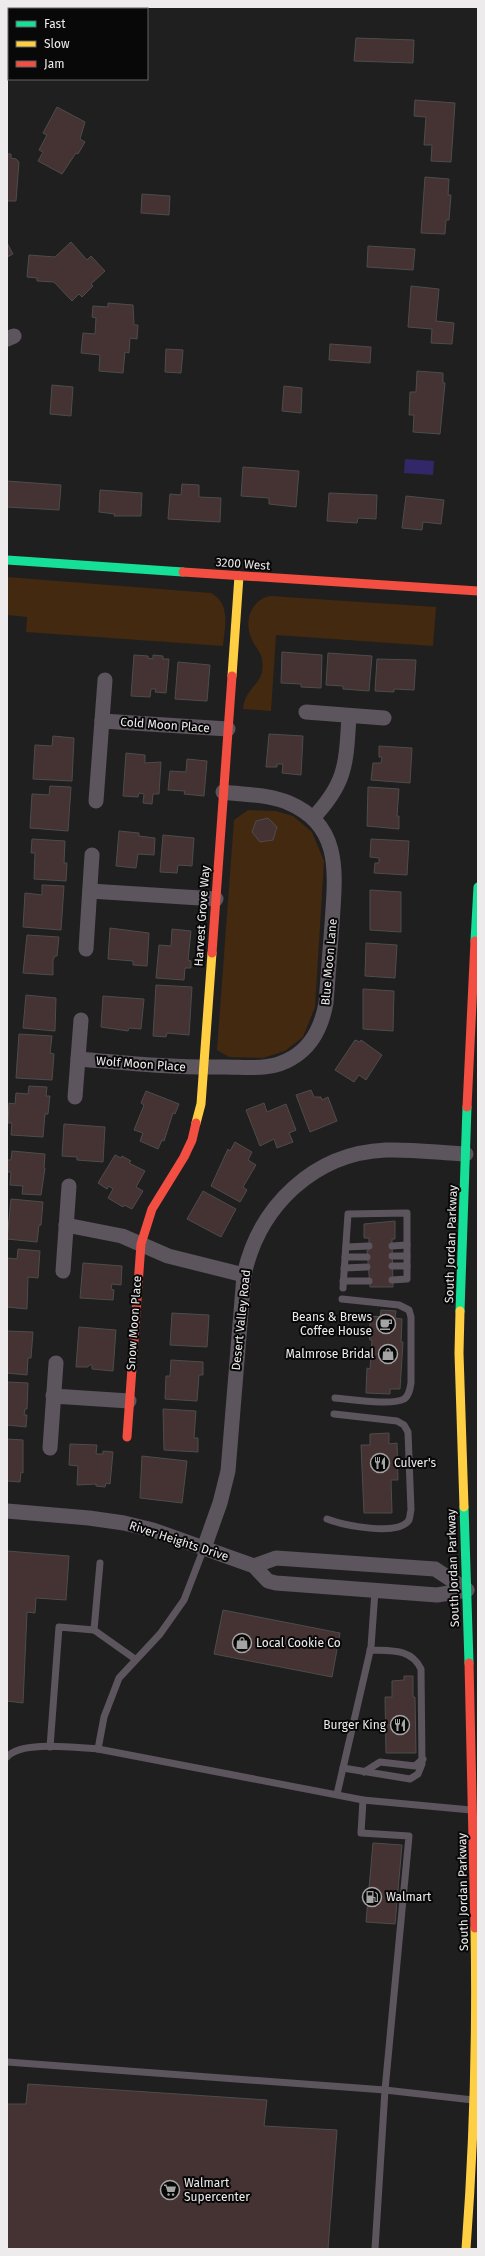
<svg xmlns="http://www.w3.org/2000/svg" width="485" height="2256" font-family="'Fira Sans',sans-serif">
<style>
.green{fill:#43290f}
.water{fill:#322768}
.building{fill:#443332;stroke:#4d4c4c}
.lines{fill:none;stroke-linecap:round;stroke-linejoin:round}
.lane{stroke:#5c555d;stroke-width:7}
.street{stroke:#5c555d;stroke-width:15}
.fast{stroke:#16e098;stroke-width:9}
.slow{stroke:#ffcf43;stroke-width:9}
.jam{stroke:#f24e42;stroke-width:9}
.labels{text-anchor:middle;dominant-baseline:central;stroke-width:4;stroke-linejoin:round;paint-order:stroke}
.street-label{font-size:12px;fill:#edebec;stroke:#090809}
.poi-label{font-size:12px;fill:#edebec;stroke:#090809;text-anchor:start}
</style>
<rect width="100%" height="100%" fill="#201f1f"/>
<!-- green -->
<g class="green">
<path d="M7 577 211 593C231 604 225 626 223 646L26 632 27 617 7 615Z"/>
<path d="M270 596 436 607 433 646 276 635 271 711 243 709C245 689 258 687 262 672 265 652 255 650 250 635 245 618 252 600 270 596Z"/>
<path d="M248 810 276 811 293 816 312 832 324 861 315 1007 303 1037 285 1051 263 1058 229 1057 217 1050 234 820Z"/>
</g>
<!-- water -->
<path class="water" d="M405 459 434 461 433 475 404 473Z"/>
<!-- building -->
<g class="building">
<path d="M356 38 414 40 413 63 354 61Z"/>
<path d="M415 100 455 103 451 162 431 161 432 145H424L426 117 414 116Z"/>
<path d="M57 107 85 122 80 139 85 142 78 154 76 153 62 174 38 161 43 152 39 150 47 135 43 133Z"/>
<path d="M7 154H11V158L16 159 19 162 16 201H7Z"/>
<path d="M425 177 449 179 448 195H451L449 220H446L445 234 421 233Z"/>
<path d="M142 194 170 196 169 215 141 213Z"/>
<path d="M71 242 87 260 91 256 105 271 91 284 93 286 82 297 79 294 72 301 54 282 37 281V278L27 277 29 255 55 257Z"/>
<path d="M7 243 13 254 7 257Z"/>
<path d="M368 246 415 249 413 270 367 267Z"/>
<path d="M411 286 439 289 436 321 454 323 452 344 431 343 432 329 408 327Z"/>
<path d="M108 303 133 305 134 325H138L137 339 130 338 129 353 125 352 123 373 99 371 100 355 81 353 83 333 95 334 96 318 92 317 93 306 108 307Z"/>
<path d="M330 344 371 347 370 363 329 360Z"/>
<path d="M166 349 183 350 181 373 165 372Z"/>
<path d="M417 371 443 373V383H445L440 434 413 432 414 415H409L410 392H416Z"/>
<path d="M52 385 73 387 71 416 50 414Z"/>
<path d="M284 386 302 388 301 413 282 411Z"/>
<path d="M243 467 299 471 296 507 269 504V498L241 496Z"/>
<path d="M7 481 61 485 59 510 7 507Z"/>
<path d="M182 484 199 485V497L221 498 220 522 168 519 170 494 181 495Z"/>
<path d="M100 490 142 493 141 516H114L115 514 99 512Z"/>
<path d="M329 493 377 495 376 519 358 518 357 523 327 521Z"/>
<path d="M406 496 444 500 441 524 423 522 422 530 402 528Z"/>
<path d="M282 652 322 655 321 688 301 687V684L281 683Z"/>
<path d="M328 653 372 656 369 691 343 689V686L326 685Z"/>
<path d="M134 655 148 656V658L153 659V655L163 656V659H169L166 693 155 692 156 689H151L150 697 131 696Z"/>
<path d="M377 659 416 660 414 690 394 689V692L375 691Z"/>
<path d="M178 662 210 665 207 701 175 699Z"/>
<path d="M269 734 303 736 301 775 282 773 283 764H277V767H266Z"/>
<path d="M53 736 74 738 72 781 33 779 35 745 52 746Z"/>
<path d="M379 746 412 748 410 783 371 780 373 763H381L382 757H379Z"/>
<path d="M126 753 145 755V763L161 762 159 794H153L152 804 143 803 144 794 139 793 138 797 123 796Z"/>
<path d="M187 759 207 761 204 796 184 794 185 791 168 790 170 771 186 772Z"/>
<path d="M50 786 71 787 68 831 30 828 32 794 49 795Z"/>
<path d="M368 787 399 789 397 816H399V829L367 826Z"/>
<path d="M268 818 277 827 273 840 260 842 252 832 256 821Z"/>
<path d="M119 831 139 833V836L155 838 154 855 138 854 136 868 116 866Z"/>
<path d="M163 835 194 838 192 866 178 865 177 873 160 872Z"/>
<path d="M32 839 65 841 64 863H67L66 881 34 879 35 853H31Z"/>
<path d="M371 839 409 841 407 875 374 873 375 863H379V858L370 857Z"/>
<path d="M42 885 64 886 61 930 23 927 25 893 42 895Z"/>
<path d="M370 890 401 892V932L370 930Z"/>
<path d="M110 928 149 933 147 966 133 965V961L108 959Z"/>
<path d="M172 929 191 931 188 960 191 961V968H185L184 980 156 978 159 945 171 946Z"/>
<path d="M27 935 59 937 57 956H55L53 960V975L23 973Z"/>
<path d="M366 943 397 945 395 978 365 976Z"/>
<path d="M156 985 192 987 189 1035 167 1033 166 1037 153 1036Z"/>
<path d="M363 989 394 991 393 1031 363 1029Z"/>
<path d="M26 995 56 998 55 1031 23 1028Z"/>
<path d="M103 996 144 999 141 1029 129 1028 128 1031 101 1027Z"/>
<path d="M19 1034 52 1036 50 1053 54 1054 52 1080 16 1078Z"/>
<path d="M355 1040 360 1042 361 1040 382 1055 366 1080 359 1075 354 1082 335 1070Z"/>
<path d="M29 1086 47 1087 46 1096H50L48 1114H45L43 1137 11 1135 12 1123H8L9 1103 15 1104 16 1093 28 1094Z"/>
<path d="M311 1090 314 1097H321L322 1100 328 1097 337 1121 310 1132 296 1095Z"/>
<path d="M146 1091 179 1104 175 1114 173 1113 164 1141 162 1140 158 1149 140 1141 143 1133 134 1130 144 1105 141 1103Z"/>
<path d="M264 1103 267 1112 286 1104 296 1130 289 1133 293 1142 277 1148 274 1139 260 1146 246 1110Z"/>
<path d="M64 1124 105 1127 103 1162 77 1160V1157L62 1156Z"/>
<path d="M235 1142 252 1152 248 1160 256 1165 243 1187 247 1190 240 1202 211 1186 228 1149 230 1151Z"/>
<path d="M12 1151 45 1154 44 1168H45L41 1195 22 1194 23 1186 10 1185 11 1172H7V1160H11Z"/>
<path d="M115 1155 121 1158 122 1156 131 1161 129 1163 145 1171 136 1187 143 1191 132 1209 124 1205 123 1207 108 1198 113 1189 109 1186 107 1189 98 1183Z"/>
<path d="M203 1191 236 1209 221 1237 187 1219Z"/>
<path d="M11 1199 43 1202 41 1225H39L37 1242 7 1239Z"/>
<path d="M395 1221V1239H392L393 1287H370L367 1250H369V1238H364V1224Z"/>
<path d="M18 1249 40 1251 38 1278 28 1277 27 1309 7 1307V1258L17 1259Z"/>
<path d="M83 1263 122 1266 121 1285 112 1284 111 1289 114 1290 113 1300 80 1298Z"/>
<path d="M381 1310 396 1311 395 1318 402 1319 401 1342H403L400 1389H390V1394L366 1393 367 1368 370 1369 372 1340H370L369 1336 370 1323 371 1316 380 1317Z"/>
<path d="M172 1313 209 1315 207 1347 170 1345Z"/>
<path d="M79 1327 116 1330 113 1371 92 1369V1365H89L88 1367H76Z"/>
<path d="M7 1331 33 1332 31 1358H28L27 1375 7 1373Z"/>
<path d="M171 1360 203 1362V1375H199L197 1401 165 1399 166 1376H170Z"/>
<path d="M7 1382 28 1383 27 1409H25L24 1415H27L26 1427 7 1425Z"/>
<path d="M163 1409 196 1411 194 1438H198V1452L164 1450Z"/>
<path d="M389 1433V1444L397 1443 398 1480H391L392 1513H364L361 1445H370V1434Z"/>
<path d="M7 1439 23 1440V1473L21 1472 20 1482 7 1481Z"/>
<path d="M70 1444 97 1445 96 1454H103V1451L113 1452 110 1484 106 1483 105 1487 96 1486V1484L77 1485 78 1466 69 1465Z"/>
<path d="M142 1456 187 1461 182 1503 140 1498Z"/>
<path d="M7 1551 69 1556 66 1600 36 1598 35 1613 27 1612 23 1703 7 1701Z"/>
<path d="M223 1610 340 1633 332 1677 214 1654Z"/>
<path d="M404 1676H413V1697H415L416 1753H386L385 1697H392V1681L404 1680Z"/>
<path d="M373 1843 402 1845 395 1924 366 1922Z"/>
<path d="M28 2084 267 2100 264 2126 337 2130 328 2249H7V2104H26Z"/>
</g>
<g class="lines">
<!-- lane -->
<g class="lane">
<path d="M392 1246 407 1245"/>
<path d="M346 1247 369 1246"/>
<path d="M392 1256H407"/>
<path d="M345 1257H367"/>
<path d="M392 1266H407"/>
<path d="M344 1268 367 1267"/>
<path d="M343 1281H369"/>
<path d="M343 1288 348 1214 407 1213V1279L392 1280"/>
<path d="M335 1398C351 1399 391 1406 404 1399 409 1396 410 1389 411 1383V1317L409 1310 399 1305 342 1299"/>
<path d="M327 1519C343 1525 398 1537 409 1520 410 1518 410 1513 411 1510L408 1432 404 1425 397 1421 334 1414"/>
<path d="M94 1630 100 1563"/>
<path d="M50 1747 59 1627 94 1630 135 1659"/>
<path d="M98 1749 363 1800 471 1810"/>
<path d="M7 1757C21 1740 77 1748 98 1749L104 1717 119 1678 160 1634 184 1600 204 1548"/>
<path d="M343 1768 410 1779 418 1774 422 1764 421 1669C411 1648 391 1651 370 1650"/>
<path d="M364 1772 380 1762 415 1766 423 1759"/>
<path d="M337 1794 371 1647 375 1591"/>
<path d="M363 1800 361 1833 409 1836 385 2090 375 2249"/>
<path d="M7 2062 385 2090 473 2100"/>
</g>
<!-- street -->
<g class="street">
<path d="M7 339 14 336"/>
<path d="M306 712 384 718"/>
<path d="M102 721 228 729"/>
<path d="M96 801 105 680"/>
<path d="M313 818C347 782 346 763 349 716"/>
<path d="M90 891 216 899"/>
<path d="M86 949 92 855"/>
<path d="M78 1059C127 1063 175 1068 224 1067 248 1067 271 1071 292 1058 313 1046 322 1025 326 1003 328 976 330 950 332 924 335 876 343 826 289 803 269 794 245 795 223 792"/>
<path d="M75 1097 81 1020"/>
<path d="M66 1225 122 1236 168 1256 244 1275"/>
<path d="M63 1271 69 1186"/>
<path d="M53 1396 129 1401"/>
<path d="M50 1448 56 1363"/>
<path d="M7 1511 89 1518 124 1523 153 1530 254 1566 268 1581 276 1583 437 1595 467 1590"/>
<path d="M204 1548 220 1503 228 1471 244 1275C259 1206 314 1153 386 1150 413 1149 440 1153 466 1154"/>
<path d="M254 1566 276 1558 435 1569 467 1590"/>
</g>
<!-- fast -->
<g class="fast">
<path d="M7 560 183 572"/>
<path d="M475 941 478 887"/>
<path d="M460 1311 467 1107"/>
<path d="M464 1507 469 1663"/>
</g>
<!-- slow -->
<g class="slow">
<path d="M232 676 239 576"/>
<path d="M196 1123 201 1104 212 953"/>
<path d="M460 1311 459 1353 464 1507"/>
<path d="M466 2249C474 2142 477 2035 475 1928"/>
</g>
<!-- jam -->
<g class="jam">
<path d="M183 572 478 591"/>
<path d="M212 953 232 676"/>
<path d="M467 1107 475 941"/>
<path d="M127 1437 141 1244 152 1209 184 1157 192 1140 196 1123"/>
<path d="M469 1663 475 1928"/>
</g>
</g>
<!-- icons -->
<defs>
<symbol id="cafe-ring" viewBox="-11 -11 22 22"><circle r="9.5" fill="#090809" stroke="#a5a4a4" stroke-width="1.5"/><path d="M-5.5-4.5H6V0H3Q3 3.5 0 3.5H-2.5Q-5.5 3.5-5.5 0ZM3-3.2v2h1.7v-2ZM-6 4.5H4V6H-6Z" fill="#a5a4a4"/></symbol>
<symbol id="shop-ring" viewBox="-11 -11 22 22"><circle r="9.5" fill="#090809" stroke="#a5a4a4" stroke-width="1.5"/><path d="M-5-2.5h2.3a2.7 3.5 0 0 1 5.4 0H5L5.5 6h-11ZM-1.5-2.5h3a1.5 2.3 0 0 0-3 0Z" fill="#a5a4a4"/></symbol>
<symbol id="restaurant-ring" viewBox="-11 -11 22 22"><circle r="9.5" fill="#090809" stroke="#a5a4a4" stroke-width="1.5"/><path d="M-5-6h1v4h1v-4h1v4h1v-4h1v5L-1.5 .5V6h-2V.5L-5-1ZM5-6V6H3V1.5H1.5Q1.5-4 5-6Z" fill="#a5a4a4"/></symbol>
<symbol id="fuel-ring" viewBox="-11 -11 22 22"><circle r="9.5" fill="#090809" stroke="#a5a4a4" stroke-width="1.5"/><path d="M-5.5-6h7V0h2V4h1.3V-2.5L3-4.5l.8-.8L6-3V5H2.5V1h-1V6h-7ZM-4.2-4.7v3.2H.2V-4.7Z" fill="#a5a4a4"/></symbol>
<symbol id="supermarket-ring" viewBox="-11 -11 22 22"><circle r="9.5" fill="#090809" stroke="#a5a4a4" stroke-width="1.5"/><path d="M-6-5.5h2.5l.6 2H6L4.5 2H-2.5L-4.4-4H-6ZM-1.5 3.2a1.3 1.3 0 1 0 .1 0ZM3 3.2a1.3 1.3 0 1 0 .1 0Z" fill="#a5a4a4"/></symbol>
</defs>
<g fill-rule="evenodd">
<use href="#cafe-ring" x="375" y="1313" width="22" height="22"/>
<use href="#shop-ring" x="377" y="1343" width="22" height="22"/>
<use href="#restaurant-ring" x="369" y="1452" width="22" height="22"/>
<use href="#shop-ring" x="231" y="1632" width="22" height="22"/>
<use href="#restaurant-ring" x="389" y="1714" width="22" height="22"/>
<use href="#fuel-ring" x="361" y="1886" width="22" height="22"/>
<use href="#supermarket-ring" x="159" y="2179" width="22" height="22"/>
</g>
<g class="labels">
<!-- street labels -->
<g class="street-label">
<text transform="translate(243 564) rotate(4)">3200 West</text>
<text transform="translate(165 725) rotate(4)">Cold Moon Place</text>
<text transform="translate(202 916) rotate(-86)">Harvest Grove Way</text>
<text transform="translate(329 962) rotate(-85)">Blue Moon Lane</text>
<text transform="translate(141 1064) rotate(4)">Wolf Moon Place</text>
<text transform="translate(451 1244) rotate(-88)">South Jordan Parkway</text>
<text transform="translate(241 1320) rotate(-84)">Desert Valley Road</text>
<text transform="translate(134 1323) rotate(-86)">Snow Moon Place</text>
<text transform="translate(179 1541) rotate(18)">River Heights Drive</text>
<text transform="translate(453 1568) rotate(-92)">South Jordan Parkway</text>
<text transform="translate(463 1892) rotate(-91)">South Jordan Parkway</text>
</g>
<!-- poi labels -->
<g class="poi-label">
<text x="372" y="1317" text-anchor="end">Beans &amp; Brews<tspan x="372" dy="14">Coffee House</tspan></text>
<text x="374" y="1354" text-anchor="end">Malmrose Bridal</text>
<text x="394" y="1463">Culver's</text>
<text x="256" y="1643">Local Cookie Co</text>
<text x="386" y="1725" text-anchor="end">Burger King</text>
<text x="386" y="1897">Walmart</text>
<text x="184" y="2183">Walmart<tspan x="184" dy="14">Supercenter</tspan></text>
</g>
</g>
<!-- border -->
<rect width="485" height="2256" fill="none" stroke="#edebec" stroke-width="16"/>
<!-- legend -->
<rect x="8" y="8" width="140" height="72" fill="#090809" stroke="#646364"/>
<rect x="16" y="21" width="20" height="6" fill="#16e098" stroke="#646364"/>
<text x="44" y="28" font-size="12" fill="#edebec">Fast</text>
<rect x="16" y="41" width="20" height="6" fill="#ffcf43" stroke="#646364"/>
<text x="44" y="48" font-size="12" fill="#edebec">Slow</text>
<rect x="16" y="61" width="20" height="6" fill="#f24e42" stroke="#646364"/>
<text x="44" y="68" font-size="12" fill="#edebec">Jam</text>
</svg>
